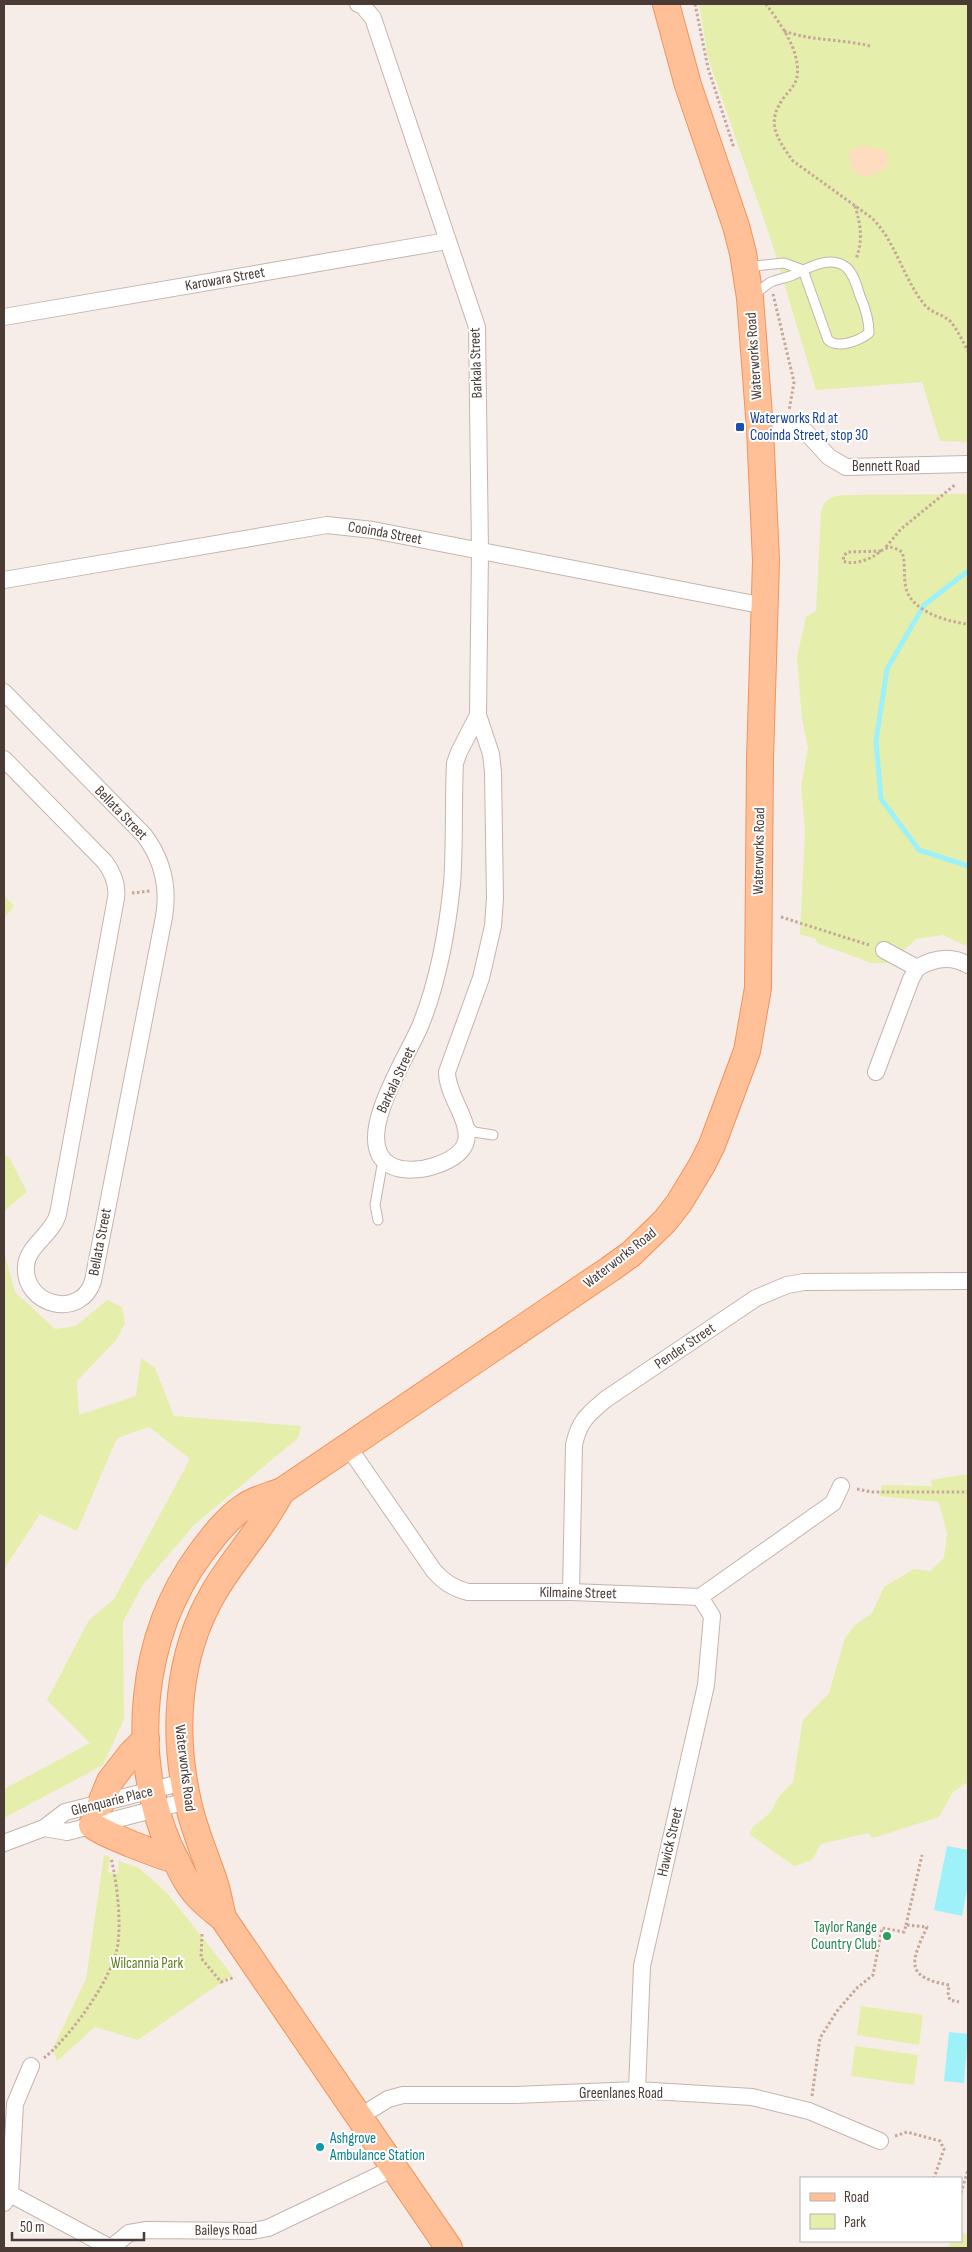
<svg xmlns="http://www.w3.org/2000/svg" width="972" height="2252" viewBox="0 0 972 2252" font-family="'Sofia Sans Condensed',sans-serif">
<rect width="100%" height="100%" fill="#f6ede8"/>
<g fill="#e6eeac">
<path d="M699,4H968V442L940,441L922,382L816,390L772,243L708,58Z"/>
<path d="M968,494V947L943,935L916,939L890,963H871L817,943L816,939L800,934L805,831L801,787L808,748L802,719L797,657L806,617L816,611L821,511C825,499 830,497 842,495Z"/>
<path d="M4,895L14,906L4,918Z"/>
<path d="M4,1155L9,1157L27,1192L4,1211Z"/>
<path d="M4,1252L15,1292L55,1329L76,1326L107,1300L122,1307L125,1323L117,1339L77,1381L79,1415L136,1396L141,1358L155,1368L174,1416L301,1426L298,1438L194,1525L142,1586L123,1622L124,1719L103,1765L4,1818V1789L90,1743L47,1700L89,1620L114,1599L190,1459L149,1427L117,1438L77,1531L40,1514L4,1569Z"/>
<path d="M968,1474V1782L953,1792L939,1817L873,1838L868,1833L821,1844L812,1860L794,1866L749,1834L754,1826L770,1813L780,1795L793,1782L803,1720L829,1693L845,1638L855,1625L872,1613L884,1587L914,1569L930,1571L944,1558L947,1533L939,1502L879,1496L882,1485L932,1486L931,1480Z"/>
<path d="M104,1855L110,1857L108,1872L117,1874L119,1861L139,1868L167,1893L232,1975L138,2040L95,2027L57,2061L53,2048L86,1979Z"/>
<path d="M861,2006L923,2015L919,2045L857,2035Z"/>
<path d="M855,2046L918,2055L914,2085L851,2076Z"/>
<path d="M963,2233L968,2235V2248H947L952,2241H961V2234Z"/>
</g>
<path fill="#fddcc0" d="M860,145L883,150L888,156V165C871,181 850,182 849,153Z"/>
<g fill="#9ef1f8">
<path d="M947,1846L968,1850V1884L962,1916L934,1910Z"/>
<path d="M949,2032L968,2034L964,2083L944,2081Z"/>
</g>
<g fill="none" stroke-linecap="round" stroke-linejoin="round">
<path stroke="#9ef1f8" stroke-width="5" d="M968,571L924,605L887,669L876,741L881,799L919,850L968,866"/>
<defs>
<g id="service">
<path d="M746,267L784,263L803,270L828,340C838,349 859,341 869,333C869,320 865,307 860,296C857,286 854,275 847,268C831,254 808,268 793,275C786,278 778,279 771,282C764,286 758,292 752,296"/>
<path d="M466,1124L474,1132L493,1135"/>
<path d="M378,1220L375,1205L383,1160"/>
</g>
<g id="minor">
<path d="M358,4L362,5L373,18L477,327L480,551L478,715L491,754L493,772L495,898L493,926L481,978L447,1072C447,1107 499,1145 434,1166C422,1170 402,1172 390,1165C349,1142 410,1053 421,1024C439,979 447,933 452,884C455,844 453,804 455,763L459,752L478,715"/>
<path d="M4,317L447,241"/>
<path d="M760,429L790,427L804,430L829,457L846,467L968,464"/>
<path d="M4,580L327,525L373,530L765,606"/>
<path d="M4,692L144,835C163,860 169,887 164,917L93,1281C81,1320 23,1306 26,1266C27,1246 53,1234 58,1214L116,898C118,884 113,873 105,862L4,759"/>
<path d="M884,950L917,968C934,958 951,955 968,965"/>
<path d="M876,1072L911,979L917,968"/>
<path d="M347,1445L434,1571C444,1582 453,1588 468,1592H571L700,1597L833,1503L841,1486"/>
<path d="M571,1592L574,1445C579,1421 588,1414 606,1399L756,1298L787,1285L804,1282L968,1281"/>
<path d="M44,1828L67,1832L187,1801"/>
<path d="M4,1843L44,1828L65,1812L184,1782"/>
<path d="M637,2090L642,1966L706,1685L712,1616L700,1597"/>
<path d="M359,2117L388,2099L403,2095H515L637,2090L752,2097L809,2111L880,2141"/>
<path d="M10,2194L111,2248"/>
<path d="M4,2203L10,2194L15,2104L31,2066"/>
<path d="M111,2248L129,2233L147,2230L252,2231L268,2228L394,2168"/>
</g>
<g id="primary">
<path d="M101,1803L110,1781L131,1754L146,1739"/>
<path d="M92,1825C106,1835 116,1837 131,1844C147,1850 160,1856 176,1860"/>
<path d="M223,1918C220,1906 218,1893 214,1881C205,1854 194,1830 188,1802C172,1731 177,1655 214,1592C228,1568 245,1548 260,1526C268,1515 275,1502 282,1491"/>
<path d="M449,2248L223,1918C214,1911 205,1904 197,1895C185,1882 177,1862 169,1846C129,1754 140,1636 200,1554C212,1538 227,1518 244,1507C254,1499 270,1496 282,1491L610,1269L631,1254L665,1221L679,1203L702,1165L712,1145L747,1051L758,988L760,759L766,561L760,429L750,298L743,253L736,226L688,85L666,4"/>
</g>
</defs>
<use href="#service" stroke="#c5b4ac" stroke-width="11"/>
<use href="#minor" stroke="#c5b4ac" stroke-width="18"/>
<use href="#primary" stroke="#f1935b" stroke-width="28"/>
<g stroke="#c6a799" stroke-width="3" stroke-dasharray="2.5 2.5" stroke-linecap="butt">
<path d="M695,4L708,68L734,148"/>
<path d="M766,4C780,24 801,50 797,77C796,84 790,90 785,96C765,122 776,137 793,161L872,218C896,242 903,278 924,304C931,313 942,314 950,321C957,329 963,342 968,351"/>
<path d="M784,31C811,41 842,39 870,46"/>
<path d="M855,206C861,225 863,240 856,259"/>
<path d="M773,294L794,382L789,411"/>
<path d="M886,547L901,529L956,484"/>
<path d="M881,551L848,552L844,555L843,561C852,565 865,561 874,556C878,554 882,549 887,548C892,546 897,549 902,552C906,564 903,576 906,588C911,611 947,622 968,624"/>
<path d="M132,893L150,891"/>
<path d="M781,917L869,945"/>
<path d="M857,1489L872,1492H968"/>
<path d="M906,1925L922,1855"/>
<path d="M202,1934L201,1958L221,1982L235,1977"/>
<path d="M44,2058C71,2036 114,1977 118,1943C121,1918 117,1882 111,1858"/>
<path d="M812,2096L820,2038L837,2011L857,1988L873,1975L882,1928L904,1932L906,1925L927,1927C911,1962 904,1977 949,1985L948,1995L950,2000L959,2002"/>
<path d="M895,2136L907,2132L940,2141L944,2149L934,2178"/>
<path d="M961,2193L968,2170"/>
</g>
<use href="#service" stroke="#fff" stroke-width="9"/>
<use href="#minor" stroke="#fff" stroke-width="16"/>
<use href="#primary" stroke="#ffc097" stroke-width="26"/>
</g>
<rect fill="#1a4fb4" stroke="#fff" stroke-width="2" x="735" y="422" width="10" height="10" rx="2.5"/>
<circle fill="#2e9e5b" stroke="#fff" stroke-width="2" cx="887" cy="1936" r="5"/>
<circle fill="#0f9aa8" stroke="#fff" stroke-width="2" cx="320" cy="2147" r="5"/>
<g text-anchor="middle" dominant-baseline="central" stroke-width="4" stroke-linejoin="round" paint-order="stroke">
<g font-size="15" fill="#4a3b35" stroke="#fff">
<text transform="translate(225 279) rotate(-10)">Karowara Street</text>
<text transform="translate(754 356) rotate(-94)">Waterworks Road</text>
<text transform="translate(476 363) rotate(-92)">Barkala Street</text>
<text x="886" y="466">Bennett Road</text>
<text transform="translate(385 533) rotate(10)">Cooinda Street</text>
<text transform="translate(121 813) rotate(46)">Bellata Street</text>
<text transform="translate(759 851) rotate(-89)">Waterworks Road</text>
<text transform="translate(396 1080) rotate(-65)">Barkala Street</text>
<text transform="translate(100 1242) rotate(-79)">Bellata Street</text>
<text transform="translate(620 1258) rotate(-38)">Waterworks Road</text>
<text transform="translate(685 1346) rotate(-34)">Pender Street</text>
<text transform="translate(578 1593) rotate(1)">Kilmaine Street</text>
<text transform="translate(185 1768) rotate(83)">Waterworks Road</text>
<text transform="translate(112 1801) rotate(-14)">Glenquarie Place</text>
<text transform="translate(670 1842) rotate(-77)">Hawick Street</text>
<text x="621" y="2093">Greenlanes Road</text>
<text transform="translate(226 2230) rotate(-1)">Baileys Road</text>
</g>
<g font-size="15" fill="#164399" stroke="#fff" text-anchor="start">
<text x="750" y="418">Waterworks Rd at<tspan x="750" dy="17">Cooinda Street, stop 30</tspan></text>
</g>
<g font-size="15" fill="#27864d" stroke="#fff" text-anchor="end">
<text x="877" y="1927">Taylor Range<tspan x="877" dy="17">Country Club</tspan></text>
</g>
<g font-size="15" fill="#627d21" stroke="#fff">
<text x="147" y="1963">Wilcannia Park</text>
</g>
<g font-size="15" fill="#0d838f" stroke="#fff" text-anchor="start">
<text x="330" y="2138">Ashgrove<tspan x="330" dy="17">Ambulance Station</tspan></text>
</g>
</g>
<rect width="972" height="2252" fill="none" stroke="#4a3b35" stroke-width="10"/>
<rect x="800" y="2177" width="162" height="65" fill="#ffffff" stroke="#b7b1ae"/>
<rect x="810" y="2193" width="25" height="8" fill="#ffc097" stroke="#b7b1ae"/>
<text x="844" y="2202" font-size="15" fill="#4a3b35">Road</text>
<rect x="810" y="2214" width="25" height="15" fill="#e6eeac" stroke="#b7b1ae"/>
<text x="844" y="2227" font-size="15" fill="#4a3b35">Park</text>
<path d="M12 2232v8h132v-8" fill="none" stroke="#4a3b35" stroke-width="2.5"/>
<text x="20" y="2232" font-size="15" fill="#4a3b35" stroke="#ffffff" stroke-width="4" paint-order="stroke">50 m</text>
</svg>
